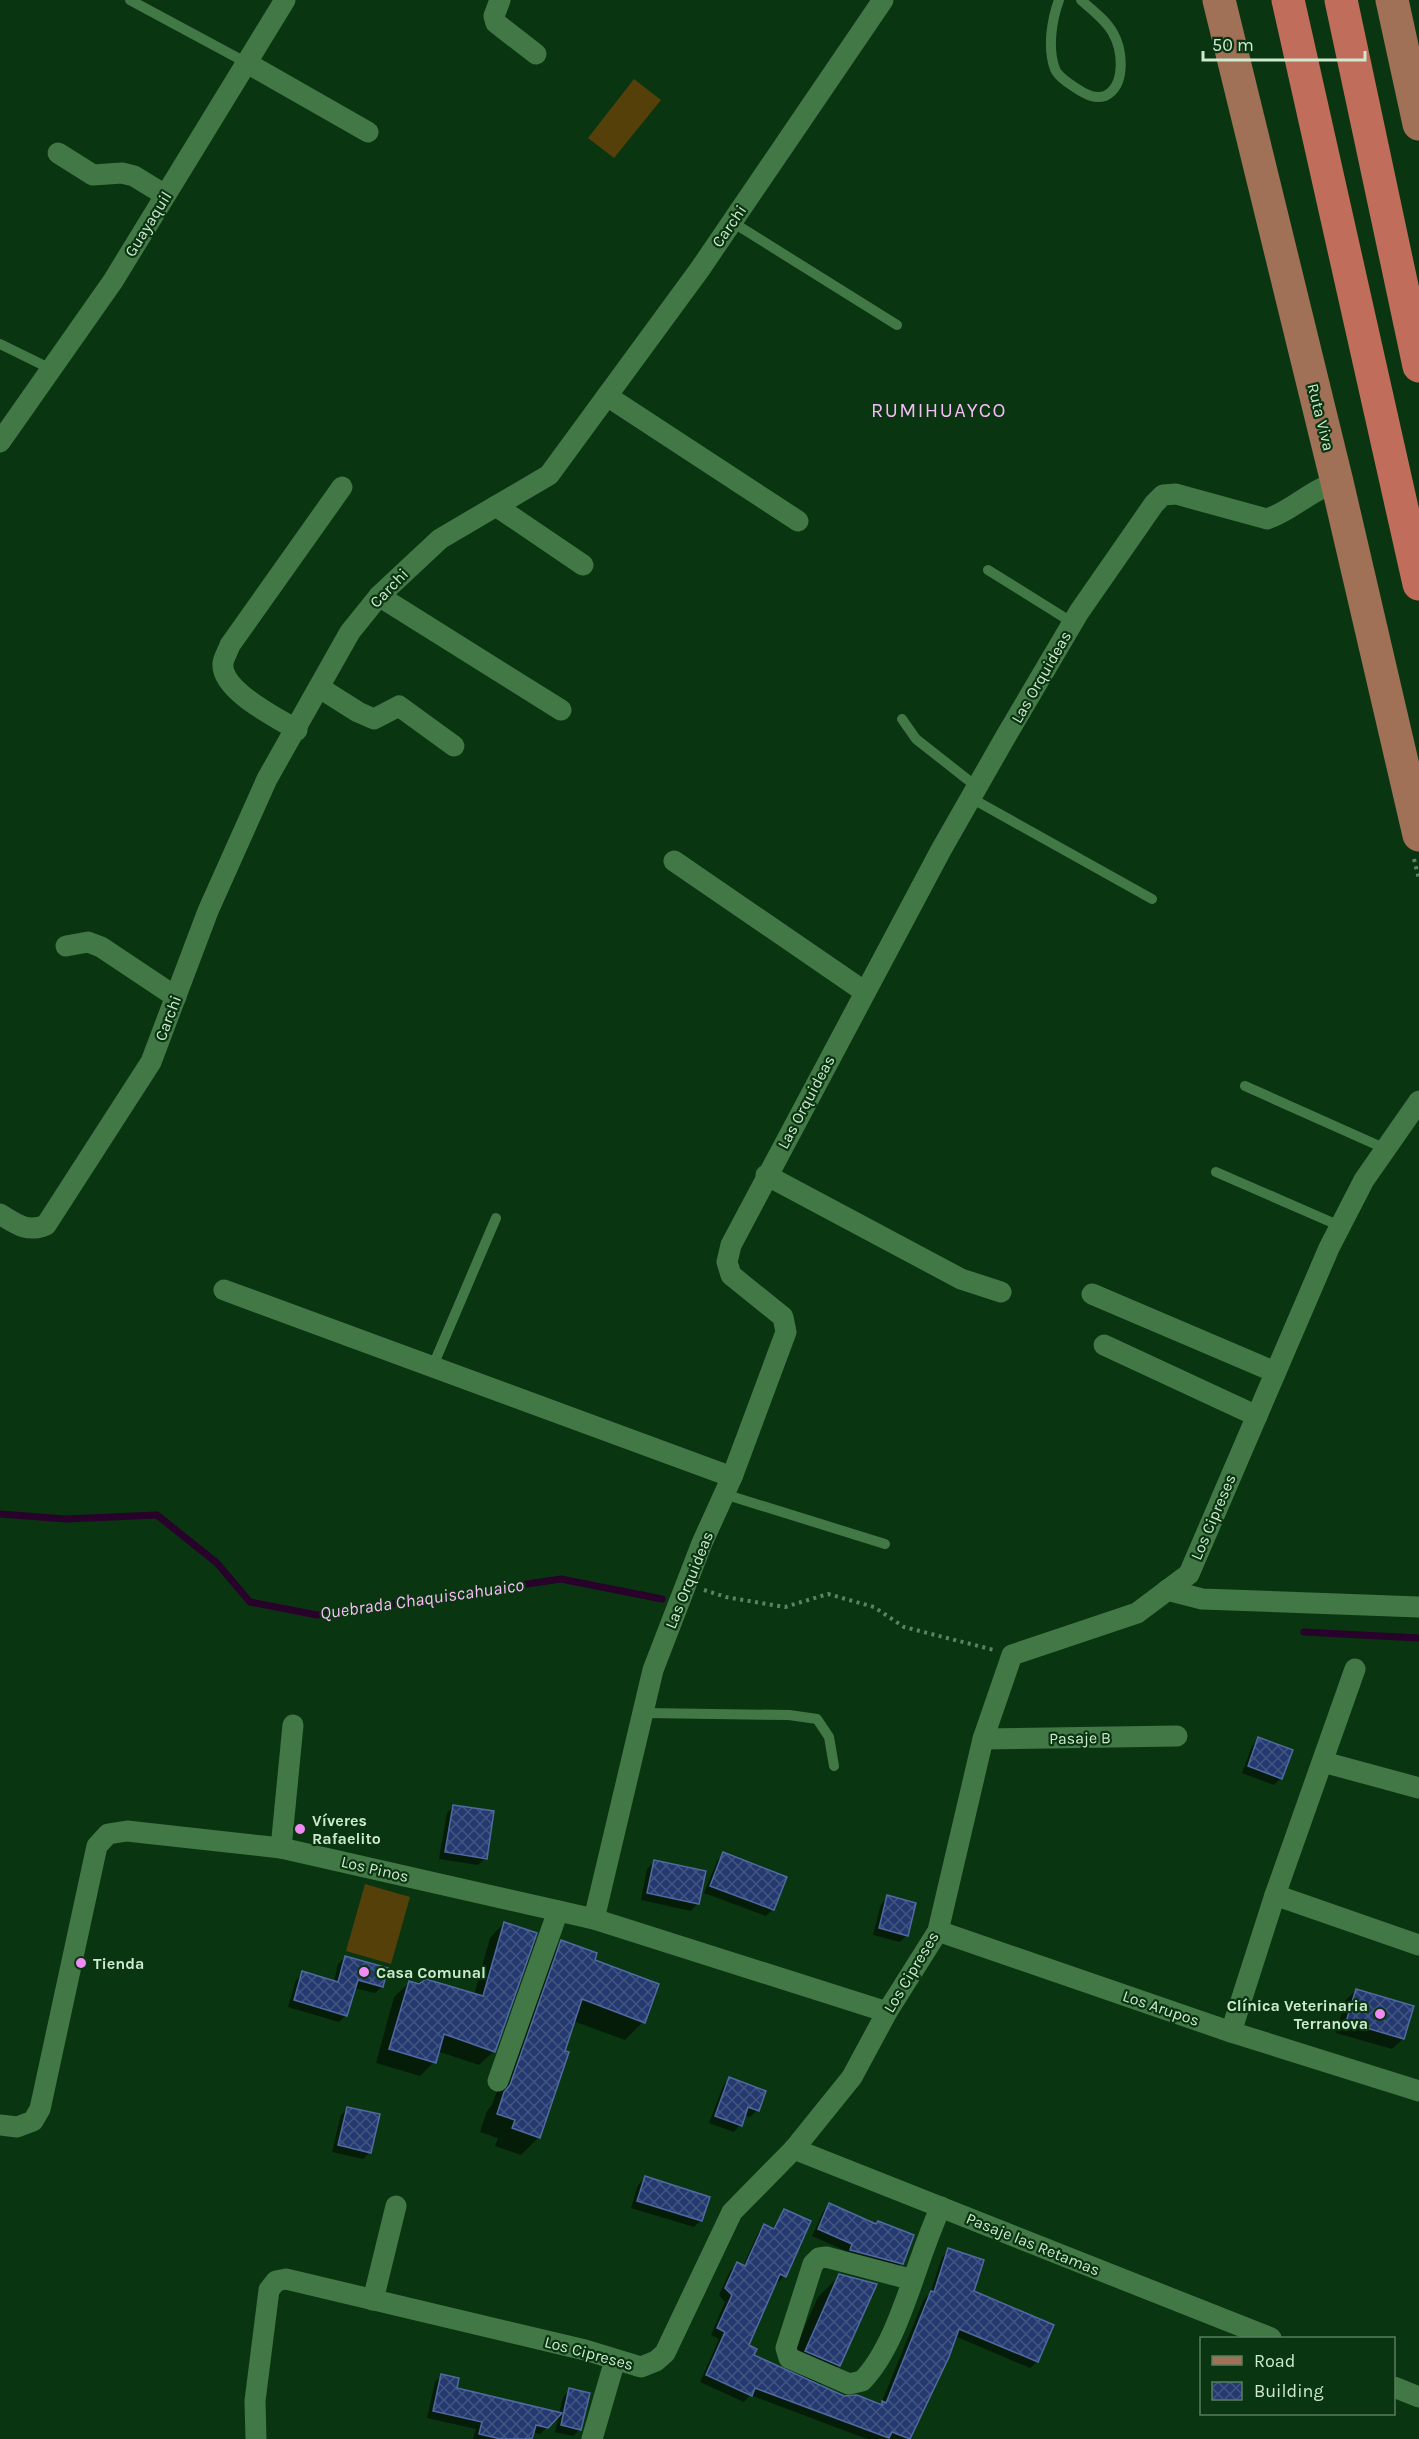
<svg xmlns="http://www.w3.org/2000/svg" width="1419" height="2439" viewBox="0 0 1419 2439" font-family="Karla,sans-serif">
<defs>
<pattern id="building-cross-hatch" width="8" height="8" patternUnits="userSpaceOnUse" patternTransform="scale(1.5)"><rect width="8" height="8" fill="#24396f"/><path d="M0 0l8 8M0 8l8-8" fill="none" stroke="#435682"/></pattern>
</defs>
<rect width="100%" height="100%" fill="#0a3511"/>
<g fill="#55400a">
<path d="M634,79L661,100L614,158L588,138Z"/>
<path d="M365,1884L410,1897L391,1964L346,1951Z"/>
</g>
<g fill="#0007">
<path d="M1259,1739L1281,1778L1274,1785L1242,1773L1252,1746Z"/>
<path d="M453,1806L485,1858L478,1865L439,1859L447,1813Z"/>
<path d="M723,1854L773,1909L766,1916L704,1893L717,1861Z"/>
<path d="M654,1862L704,1872L697,1904L691,1911L641,1900L647,1869Z"/>
<path d="M888,1897L907,1935L900,1942L873,1935L881,1904Z"/>
<path d="M504,1923L494,2051L479,2065L437,2051L434,2062L420,2076L376,2063L394,1997L409,1983L474,1995L490,1938Z"/>
<path d="M562,1942L593,1961L643,2022L625,2040L573,2021L539,2137L521,2155L495,2146L498,2138L480,2132L487,2111L492,2105L544,1960Z"/>
<path d="M345,1957L382,1987L375,1993L354,1988L346,2015L339,2022L288,2007L296,1980L303,1973L334,1982L338,1964Z"/>
<path d="M1356,1990L1403,2039L1392,2049L1336,2033L1345,2001Z"/>
<path d="M729,2079L764,2092L757,2110L750,2117L744,2115L740,2125L734,2132L709,2123L723,2086Z"/>
<path d="M348,2108L370,2152L363,2159L332,2152L341,2115Z"/>
<path d="M645,2178L701,2220L694,2227L631,2208L638,2185Z"/>
<path d="M829,2205L902,2263L895,2270L844,2257L846,2251L812,2236L823,2212Z"/>
<path d="M784,2210V2276L778,2283L775,2282L748,2346L752,2356L785,2371L818,2297L840,2275L839,2365L819,2386L844,2397L880,2406L924,2299L930,2294L942,2257L949,2250L972,2292L1052,2326L1037,2362L1030,2368L955,2336L908,2439H867L750,2395L744,2402L700,2382L719,2339L711,2335L725,2302L719,2295L730,2271L737,2264L743,2266L758,2233L765,2226L772,2229Z"/>
<path d="M442,2375L455,2389L559,2414L563,2397L570,2390L580,2429L573,2436L555,2432L559,2415L540,2434L532,2432L531,2439H473L476,2429L427,2418L435,2382Z"/>
</g>
<g fill="none" stroke-linecap="round" stroke-linejoin="round">
<g stroke="#28022a" stroke-width="7">
<path d="M0,1514L66,1519L157,1515L217,1563L250,1602L317,1615L561,1579L662,1599"/>
<path d="M1304,1632L1419,1638"/>
</g>
</g>
<g fill="url(#building-cross-hatch)" stroke="#516aa4" stroke-width="1.5">
<path d="M1258,1737L1293,1750L1282,1779L1248,1766Z"/>
<path d="M453,1805L494,1811L487,1859L445,1852Z"/>
<path d="M723,1852L787,1877L774,1910L710,1886Z"/>
<path d="M654,1860L706,1871L699,1904L647,1893Z"/>
<path d="M887,1895L916,1903L908,1936L879,1928Z"/>
<path d="M504,1922L537,1933L495,2052L444,2034L436,2063L389,2049L409,1981L419,1984L426,1979L483,1996Z"/>
<path d="M561,1940L597,1953L595,1960L659,1984L645,2023L582,1999L565,2051L569,2052L540,2138L512,2128L515,2120L497,2114L504,2092L510,2085Z"/>
<path d="M345,1956L388,1968L383,1987L358,1980L347,2016L294,2000L302,1971L338,1982Z"/>
<path d="M1356,1989L1414,2006L1404,2039L1346,2022Z"/>
<path d="M729,2077L766,2091L759,2111L748,2107L742,2126L715,2116Z"/>
<path d="M347,2107L380,2114L371,2153L338,2145Z"/>
<path d="M645,2176L710,2197L702,2221L637,2201Z"/>
<path d="M829,2203L876,2224L878,2221L914,2235L903,2264L850,2250L852,2244L818,2229Z"/>
<path d="M784,2209L811,2221L786,2277L780,2274L749,2345L757,2349L754,2355L844,2396L857,2395L882,2405V2401L886,2403L931,2291L934,2292L948,2248L984,2260L974,2291L1054,2325L1038,2362L959,2329L949,2357L910,2439L892,2432L889,2438L755,2388L752,2396L706,2375L725,2332L717,2328L732,2295L725,2288L737,2262L745,2266L764,2224L774,2229Z"/>
<path d="M839,2274L877,2284L840,2366L805,2351Z"/>
<path d="M441,2374L459,2378L457,2388L562,2413L548,2428L536,2425L532,2439H501L479,2434L482,2422L433,2411Z"/>
<path d="M569,2388L590,2393L581,2430L561,2425Z"/>
</g>
<g fill="none" stroke-linecap="round" stroke-linejoin="round">
<g stroke="#5e8362" stroke-width="4" stroke-dasharray="3 4.5" stroke-linecap="butt">
<path d="M1414,859L1419,879"/>
<path d="M704,1590L726,1597L785,1607L828,1594L874,1607L904,1627L994,1650"/>
</g>
<g stroke="#427846" stroke-width="10">
<path d="M130,0L247,63"/>
<path d="M1059,0C1052,19 1047,48 1055,69C1058,77 1071,85 1079,90C1087,95 1095,99 1105,96C1126,86 1123,51 1113,33C1106,20 1092,10 1081,0"/>
<path d="M732,222L897,325"/>
<path d="M0,344L51,369"/>
<path d="M988,570L1073,623"/>
<path d="M902,719L916,739L977,787"/>
<path d="M971,798L1152,899"/>
<path d="M1245,1086L1386,1149"/>
<path d="M1216,1172L1340,1226"/>
<path d="M432,1368L496,1218"/>
<path d="M724,1494L885,1544"/>
<path d="M645,1713L789,1715L817,1719L829,1737L834,1766"/>
</g>
<g stroke="#427846" stroke-width="21">
<path d="M500,0L494,16L496,23L536,54"/>
<path d="M247,63L368,132"/>
<path d="M58,153L93,175L122,173L134,176L165,195"/>
<path d="M607,396L798,521"/>
<path d="M0,442L113,281L285,0"/>
<path d="M496,506L583,565"/>
<path d="M379,596L561,710"/>
<path d="M320,688L358,712L374,719L399,706L454,746"/>
<path d="M297,730C277,718 220,690 223,663C224,657 228,651 230,645L342,487"/>
<path d="M674,861L865,992"/>
<path d="M66,946L88,942L101,947L176,997"/>
<path d="M766,1175L961,1279L1001,1292"/>
<path d="M0,1214C16,1224 27,1233 46,1225L151,1062L208,911L267,779L350,632L379,596L440,539L549,475L700,269L883,0"/>
<path d="M224,1290L732,1477"/>
<path d="M1092,1294L1275,1372"/>
<path d="M1104,1345L1257,1416"/>
<path d="M1167,1590L1202,1599L1419,1607"/>
<path d="M983,1739L1177,1736"/>
<path d="M1323,1762L1419,1788"/>
<path d="M281,1848L293,1725"/>
<path d="M1275,1895L1419,1945"/>
<path d="M594,1919L653,1670L702,1543L732,1477L786,1332L783,1317L731,1275L727,1262L731,1245L941,850L1006,736L1079,612L1154,504L1163,495L1176,494L1267,519C1292,511 1310,490 1337,482"/>
<path d="M938,1931L1231,2032L1419,2091"/>
<path d="M1231,2032L1275,1895L1355,1669"/>
<path d="M498,2081L558,1911"/>
<path d="M0,2125L17,2127L33,2121L40,2109L97,1846L108,1834L127,1831L281,1848L594,1919L887,2012"/>
<path d="M794,2149L1271,2338"/>
<path d="M913,2280L826,2257L819,2258L813,2264L786,2348L789,2358L849,2384L862,2381C900,2343 916,2258 941,2207"/>
<path d="M373,2300L396,2206"/>
<path d="M1394,2387L1419,2397"/>
<path d="M256,2439L255,2401L269,2290L276,2281L286,2279L585,2350L641,2367L656,2361L665,2353L732,2212L794,2149L852,2077L887,2012L938,1931L983,1739L1012,1655L1137,1613L1189,1574L1329,1248L1364,1180L1419,1101"/>
<path d="M592,2439L615,2360"/>
</g>
<g stroke="#a07057" stroke-width="33">
<path d="M1219,0L1337,482L1419,835"/>
<path d="M1392,0L1419,124"/>
</g>
<g stroke="#c06d5c" stroke-width="33">
<path d="M1288,0L1419,584"/>
<path d="M1341,0L1419,366"/>
</g>
</g>
<g fill="#f18af4" stroke="#0a3511" stroke-width="2">
<circle cx="300" cy="1829" r="6"/>
<circle cx="81" cy="1963" r="6"/>
<circle cx="364" cy="1972" r="6"/>
<circle cx="1380" cy="2014" r="6"/>
</g>
<g text-anchor="middle" dominant-baseline="central" stroke-width="4.5" stroke-linejoin="round" paint-order="stroke">
<g font-size="16" fill="#cdeace" stroke="#0a3511">
<text transform="translate(148 224) rotate(-58)">Guayaquil</text>
<text transform="translate(729 226) rotate(-55)">Carchi</text>
<text transform="translate(1321 417) rotate(76)">Ruta Viva</text>
<text transform="translate(389 588) rotate(-46)">Carchi</text>
<text transform="translate(1041 677) rotate(-60)">Las Orquideas</text>
<text transform="translate(168 1018) rotate(-69)">Carchi</text>
<text transform="translate(806 1102) rotate(-62)">Las Orquideas</text>
<text transform="translate(1213 1517) rotate(-67)">Los Cipreses</text>
<text transform="translate(689 1580) rotate(-68)">Las Orquideas</text>
<text transform="translate(1080 1738) rotate(-1)">Pasaje B</text>
<text transform="translate(375 1869) rotate(13)">Los Pinos</text>
<text transform="translate(911 1972) rotate(-59)">Los Cipreses</text>
<text transform="translate(1161 2008) rotate(19)">Los Arupos</text>
<text transform="translate(1033 2244) rotate(22)">Pasaje las Retamas</text>
<text transform="translate(589 2353) rotate(15)">Los Cipreses</text>
</g>
<g font-size="16" font-weight="bold" fill="#cdeace" stroke="#0a3511" text-anchor="start">
<text x="312" y="1820">Víveres<tspan x="312" dy="18">Rafaelito</tspan></text>
<text x="93" y="1963">Tienda</text>
<text x="376" y="1972">Casa Comunal</text>
<text x="1368" y="2005" text-anchor="end">Clínica Veterinaria<tspan x="1368" dy="18">Terranova</tspan></text>
</g>
<g font-size="18" font-style="italic" fill="#f8bcf9" stroke="#0a3511">
<text transform="translate(422 1599) rotate(-8)">Quebrada Chaquiscahuaico</text>
</g>
<g font-size="20" letter-spacing="1.5" fill="#f5bcf6" stroke="#0a3511">
<text x="939" y="410">RUMIHUAYCO</text>
</g>
</g>
<rect x="1200" y="2337" width="195" height="78" fill="#0a3511" stroke="#587d5d" stroke-width="1.5"/>
<rect x="1212" y="2356" width="30" height="9" fill="#a07057" stroke="#587d5d" stroke-width="1.5"/>
<text x="1254" y="2367" font-size="18" fill="#cdeace">Road</text>
<rect x="1212" y="2382" width="30" height="18" fill="url(#building-cross-hatch)" stroke="#587d5d" stroke-width="1.5"/>
<text x="1254" y="2397" font-size="18" fill="#cdeace">Building</text>
<path d="M1203 51v9h162v-9" fill="none" stroke="#cdeace" stroke-width="3"/>
<text x="1212" y="51" font-size="18" fill="#cdeace" stroke="#0a3511" stroke-width="4.5" paint-order="stroke">50 m</text>
</svg>
